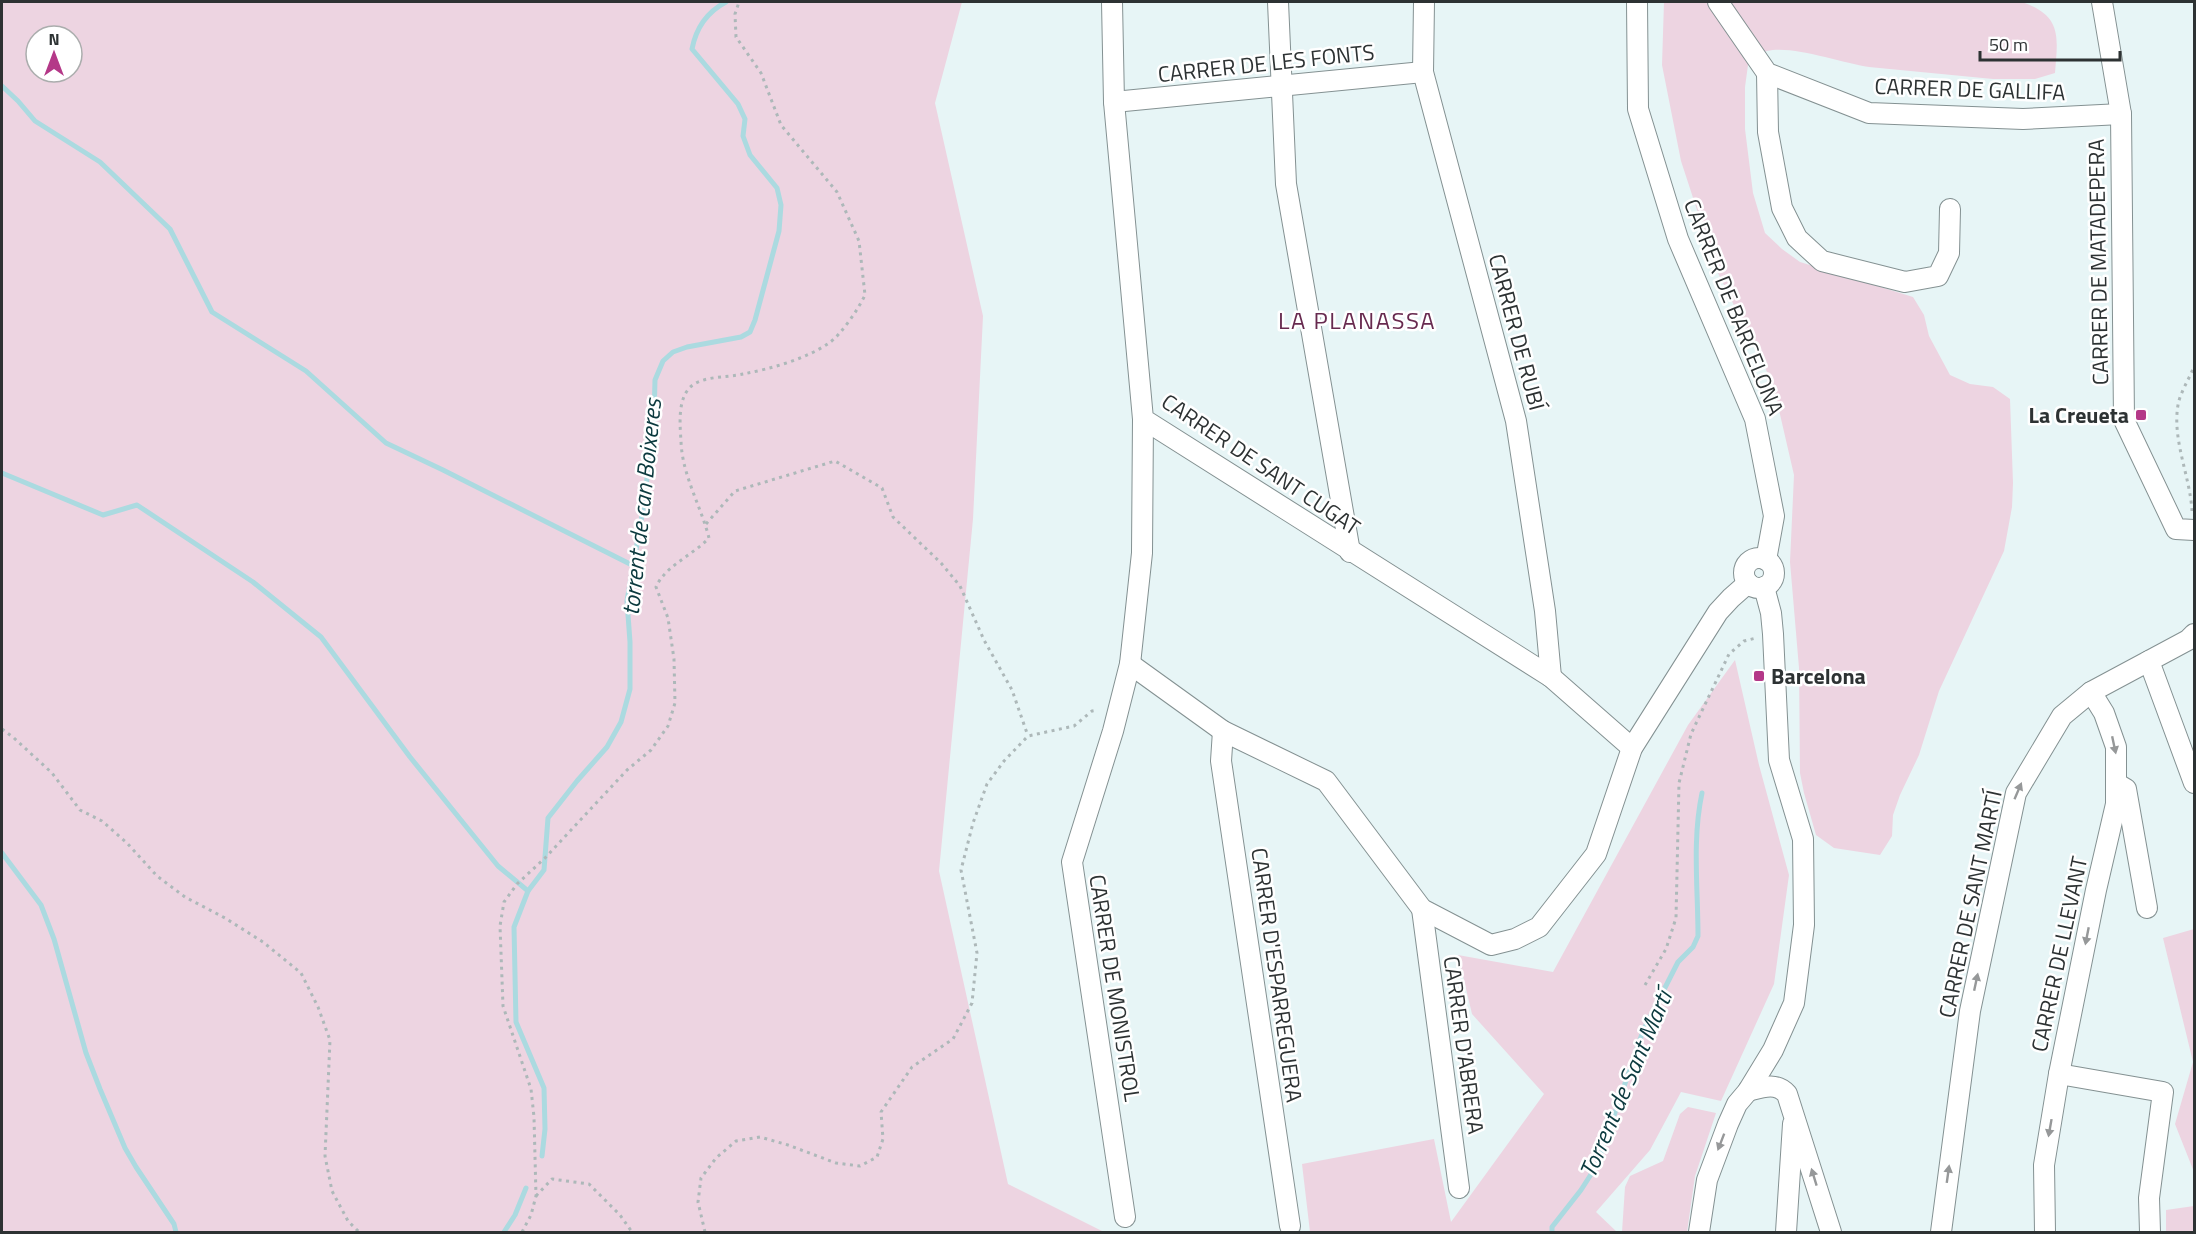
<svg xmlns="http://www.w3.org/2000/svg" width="2196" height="1234" viewBox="0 0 2196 1234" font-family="'Titillium Web',sans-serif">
<rect width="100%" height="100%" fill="#e7f5f6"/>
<g fill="#edd4e1" fill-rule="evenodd">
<path d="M2,2H962L935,103L983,316L973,519L939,871L1008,1184L1104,1232H2ZM36,36H72V72H36Z"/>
<path d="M1664,2H2022C2062,16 2058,36 2055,73L2035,79H1993L1869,67C1841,63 1793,45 1767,51C1761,52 1754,60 1748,65L1745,87V129L1753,193L1765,233L1782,249L1800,262L1913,297L1924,315L1929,336L1950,375L1970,384L1993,387L2010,399L2013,483L2012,507L2004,551L1939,691L1919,755L1900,795L1893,815L1892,836L1880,855L1834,848L1816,835L1804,793L1800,773L1799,668L1790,562L1794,475L1773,384L1717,271L1681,161L1662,65Z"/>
<path d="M1735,660L1759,765L1789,875L1774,984L1721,1101L1681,1092L1650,1150L1596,1212L1617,1232H1310L1302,1164L1434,1139L1451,1222L1544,1094L1472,1014L1458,955L1553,972L1688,725Z"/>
<path d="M2194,929V1172L2175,1124L2193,1062L2163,938Z"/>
<path d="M1688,1107L1716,1113L1695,1176L1687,1232H1622L1625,1187L1630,1176L1663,1161L1680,1114Z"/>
<path d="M2194,1206V1232H2166V1210Z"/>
</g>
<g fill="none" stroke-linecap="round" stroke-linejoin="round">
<g stroke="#abdae0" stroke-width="5">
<path d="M2,86L18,101L35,121L100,162L170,229L212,312L306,371L386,443L443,470L634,566"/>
<path d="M2,473L103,515L137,505L253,582L321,637L410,757L498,866L528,891"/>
<path d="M2,853L41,905L54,939L86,1053L100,1089L125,1148L136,1167L174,1224L176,1232"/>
<path d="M542,1156L545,1129L544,1088L516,1022L514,927L528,891L544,870L548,818L577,781L607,747L621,722L630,689V642L627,601L644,504L654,417L655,380L663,361L673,352L687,347L741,337L750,332L755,320L779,231L781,205L777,188L750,155L743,136L745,119L738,104L692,49C696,28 707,12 726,2"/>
<path d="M504,1232L515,1215L526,1188"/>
<path d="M1552,1232V1227L1581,1190L1597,1165L1643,1031L1678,962L1693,947L1698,936C1698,888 1692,840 1702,793"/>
</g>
<defs>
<g id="minor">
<path d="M1112,2L1114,102L1143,419L1551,677L1632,748"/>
<path d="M1278,2L1286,184L1350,552"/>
<path d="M1424,2L1423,72L1516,421L1545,611L1551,677"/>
<path d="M1637,2L1638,109L1678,239L1755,419L1774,516L1766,560"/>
<path d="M1718,2L1767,73L1869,113L2023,119L2121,114"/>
<path d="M2102,2L2121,114L2124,420L2176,529L2194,530"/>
<path d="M1767,73L1768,132L1782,208L1797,238L1822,261L1905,282L1938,276L1949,253L1950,209"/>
<path d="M1114,102L1423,72"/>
<circle cx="1759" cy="573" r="15"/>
<path d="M2149,661L2194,783"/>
<path d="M1130,664L1223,731L1326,781L1422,909L1491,945L1515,939L1539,927L1596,854L1632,748L1718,612L1731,598L1748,583"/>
<path d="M1223,731L1221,761L1290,1226"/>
<path d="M2121,786L2126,789L2147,908"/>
<path d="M1422,909L1459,1188"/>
<path d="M2059,1074L2163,1092L2149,1198L2150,1232"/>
<path d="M1748,1091C1763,1087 1776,1082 1787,1094L1831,1232"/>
<path d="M1125,1217L1072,862L1113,731L1130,664L1142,553L1143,419"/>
<path d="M1699,1232L1707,1180L1728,1124L1737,1104L1748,1091L1773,1050L1794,1003L1804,925L1803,839L1779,760L1773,634L1771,613L1764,587"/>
<path d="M1786,1232L1793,1124"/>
<path d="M1941,1232L1970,1011L2016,793L2062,716L2091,692L2188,640L2194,634"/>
<path d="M2045,1232L2044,1165L2059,1074L2096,890L2116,804V747L2104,713L2091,692"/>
</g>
</defs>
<use href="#minor" stroke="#849192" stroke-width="22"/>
<g stroke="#adb8b9" stroke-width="3" stroke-dasharray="3 4.5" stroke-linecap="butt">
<path d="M2192,511C2190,476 2172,440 2178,405C2180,393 2189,379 2194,367"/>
<path d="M706,524L735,491L835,461L882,488L893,517L941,563L960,586L984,640L1012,690L1028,736"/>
<path d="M2,729L14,738L52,773L80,810L102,821L127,843L157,876L185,897L225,918L263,942L301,973L318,1007L330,1040L325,1156L332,1191L348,1221L359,1232"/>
<path d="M1645,985L1666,949L1676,918L1679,783L1691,734L1729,654L1744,641L1756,638"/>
<path d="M536,1196L552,1179L589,1184L620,1215L632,1232"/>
<path d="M522,1232L531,1215L536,1196L534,1117L531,1089L503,1006L500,926L504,902L517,884L545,858L627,770L651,750L668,726L675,703L674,659L668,618L656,587C665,566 693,555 709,538C701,506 682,475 681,441C680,426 678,404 687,391C697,375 727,378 743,374C770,369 806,359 829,343C841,335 859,308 865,295L859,241L837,192L781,125L761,73L736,37L735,14L739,2"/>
<path d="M705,1232L698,1202L701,1178L716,1158L736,1141L760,1137L788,1145L836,1163L860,1166L877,1157L883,1139L881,1112L912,1067L953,1039L972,1003L977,953L961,870L973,823L987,784L1004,761L1028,736L1074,726L1092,711L1098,710"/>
</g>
<use href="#minor" stroke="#fff" stroke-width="20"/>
</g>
<defs><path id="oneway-solid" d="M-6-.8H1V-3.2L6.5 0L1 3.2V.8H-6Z" transform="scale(1.5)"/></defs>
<g fill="#969899">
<use href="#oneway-solid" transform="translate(2114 745) rotate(78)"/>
<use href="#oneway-solid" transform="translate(2018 791) rotate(-67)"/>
<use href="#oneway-solid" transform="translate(2087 936) rotate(101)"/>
<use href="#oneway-solid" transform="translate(1976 982) rotate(-78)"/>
<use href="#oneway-solid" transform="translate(2050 1128) rotate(100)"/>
<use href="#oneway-solid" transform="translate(1721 1142) rotate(111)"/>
<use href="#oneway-solid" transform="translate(1948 1174) rotate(-82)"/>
<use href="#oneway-solid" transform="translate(1814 1177) rotate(-107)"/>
</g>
<g fill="#b43888" stroke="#fff" stroke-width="2">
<rect x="2135" y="409" width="12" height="12" rx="3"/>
<rect x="1753" y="670" width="12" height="12" rx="3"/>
</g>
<g text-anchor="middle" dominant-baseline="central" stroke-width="5" stroke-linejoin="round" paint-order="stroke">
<g font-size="22" fill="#2d3233" stroke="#fff">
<text transform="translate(1266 63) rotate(-6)">CARRER DE LES FONTS</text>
<text transform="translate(1970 89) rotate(2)">CARRER DE GALLIFA</text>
<text transform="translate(2098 262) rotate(-91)">CARRER DE MATADEPERA</text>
<text transform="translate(1734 307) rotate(68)">CARRER DE BARCELONA</text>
<text transform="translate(1517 332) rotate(75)">CARRER DE RUBÍ</text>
<text transform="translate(1261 464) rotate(34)">CARRER DE SANT CUGAT</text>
<text transform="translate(1970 904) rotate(-78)">CARRER DE SANT MARTÍ</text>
<text transform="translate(2059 954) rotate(-78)">CARRER DE LLEVANT</text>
<text transform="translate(1277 975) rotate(82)">CARRER D'ESPARREGUERA</text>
<text transform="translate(1115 988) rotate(81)">CARRER DE MONISTROL</text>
<text transform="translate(1464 1045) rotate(82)">CARRER D'ABRERA</text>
</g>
<g font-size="22" font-weight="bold" fill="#2d3233" stroke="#fff" text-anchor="end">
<text x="2129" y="415">La Creueta</text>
<text x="1771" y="676" text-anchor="start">Barcelona</text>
</g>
<g font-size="24" letter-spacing="1.5" fill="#672a4f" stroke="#fff">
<text x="1357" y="320">LA PLANASSA</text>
</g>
<g font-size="24" font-style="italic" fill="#0b393e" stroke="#fff">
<text transform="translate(641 507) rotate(-84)">torrent de can Boixeres</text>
<text transform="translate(1625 1084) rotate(-67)">Torrent de Sant Martí</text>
</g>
</g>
<rect width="2196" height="1234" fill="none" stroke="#2d3233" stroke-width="6"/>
<g transform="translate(54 54)"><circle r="28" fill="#ffffff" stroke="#abadad" stroke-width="1.5"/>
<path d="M0-4.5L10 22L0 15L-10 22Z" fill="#b43888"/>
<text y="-9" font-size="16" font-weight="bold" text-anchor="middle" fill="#2d3233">N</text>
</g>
<path d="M1980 51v9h140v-9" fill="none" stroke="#2d3233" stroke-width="3"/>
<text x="1989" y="51" font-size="18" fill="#2d3233" stroke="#ffffff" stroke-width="4.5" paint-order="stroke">50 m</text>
</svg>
